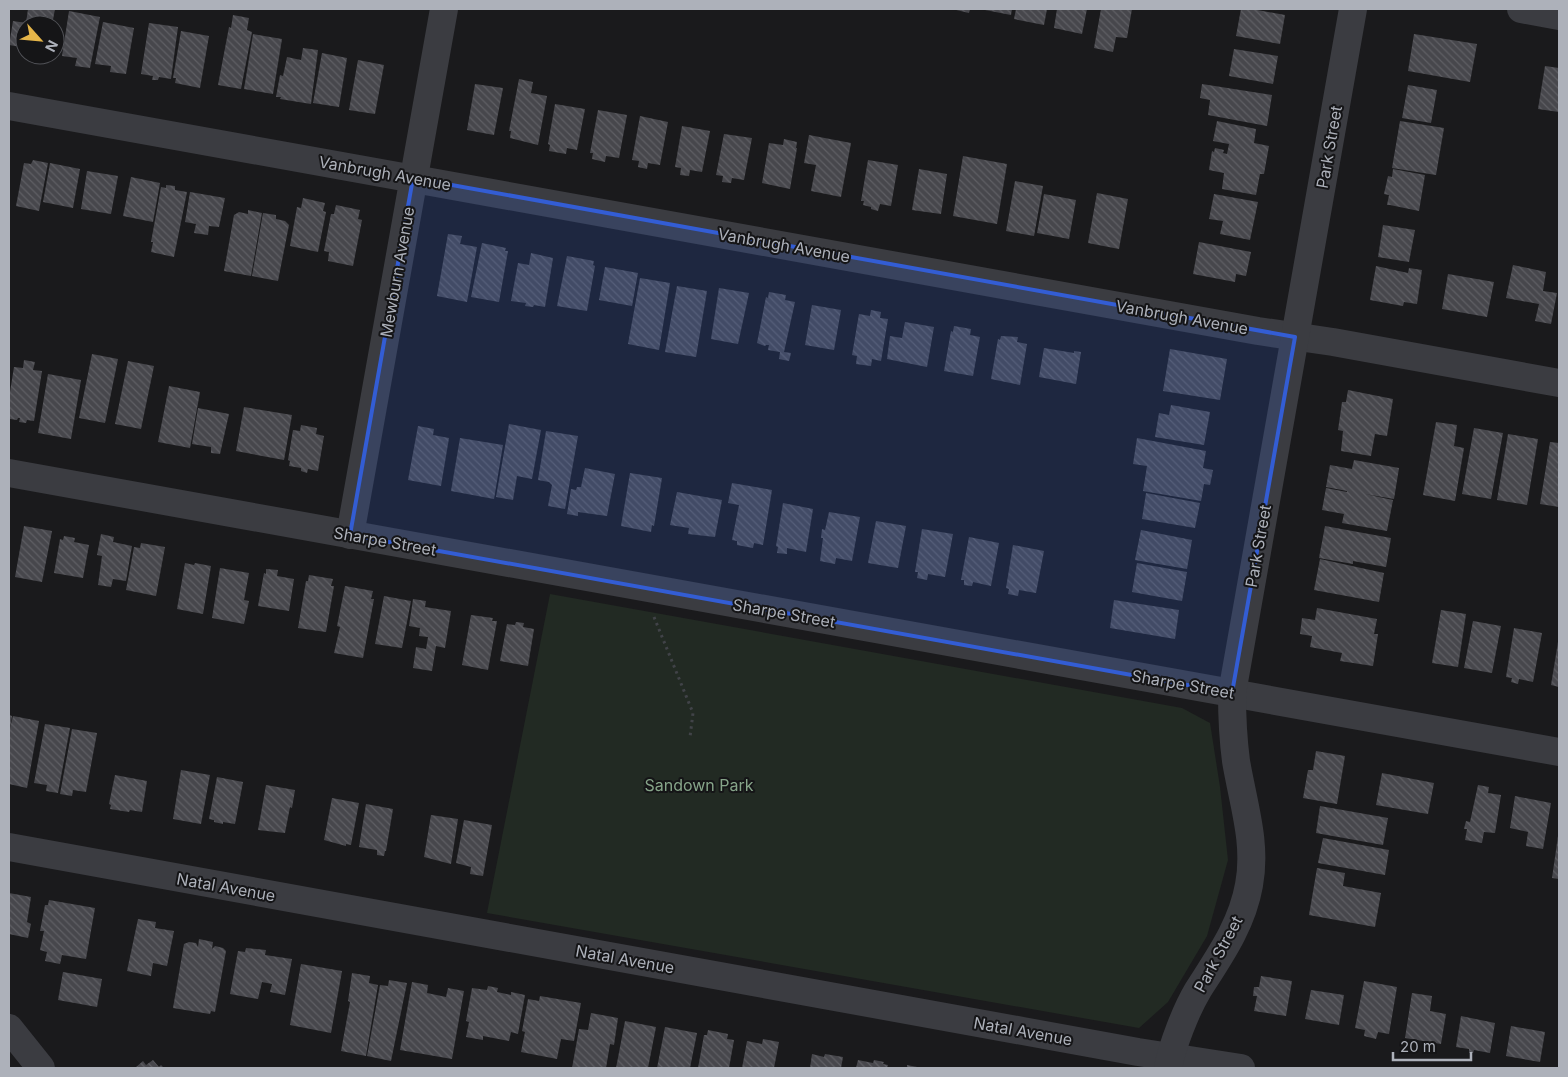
<svg xmlns="http://www.w3.org/2000/svg" width="1568" height="1077" viewBox="0 0 1568 1077" font-family="Inter,sans-serif">
<defs>
<pattern id="building-back-hatch" width="6" height="6" patternUnits="userSpaceOnUse" patternTransform="scale(1.25)"><rect width="6" height="6" fill="#47474c"/><path d="M-1 5l2 2M0 0l6 6M5-1l2 2" fill="none" stroke="#5f5f64"/></pattern>
</defs>
<rect width="100%" height="100%" fill="#1a1a1c"/>
<path fill="#222a23" d="M550,594L1182,708L1210,723L1220,787L1228,860L1207,936L1168,1002L1139,1028L487,913Z"/>
<g fill="url(#building-back-hatch)">
<path d="M28,9H55L52,25H25V50L21,49V47L9,45L13,21L26,23Z"/>
<path d="M952,9H970L969,13Z"/>
<path d="M980,9H1012L1011,15Z"/>
<path d="M1016,9H1047L1044,25L1014,19Z"/>
<path d="M1057,9H1087L1082,34L1054,28Z"/>
<path d="M1101,9H1132L1127,38L1116,37L1113,52L1094,48Z"/>
<path d="M1241,9H1252L1285,15L1280,44L1236,36Z"/>
<path d="M69,11L100,17L90,68L75,66L77,58L62,56Z"/>
<path d="M233,15L249,18L247,30L252,32L241,89L218,85L229,27L231,28Z"/>
<path d="M103,22L134,28L126,74L110,72L111,66L95,64Z"/>
<path d="M149,23L178,27L171,79L159,77L158,80H152L153,76L141,74Z"/>
<path d="M181,31L209,36L200,88L175,83L176,78H173Z"/>
<path d="M253,34L282,39L273,94L244,89Z"/>
<path d="M1414,34L1477,44L1470,82L1408,71Z"/>
<path d="M303,48L318,50L311,104L280,99L281,97H276L280,75L283,76L287,57L301,60Z"/>
<path d="M1234,49L1278,56L1273,84L1229,76Z"/>
<path d="M322,53L347,58L339,107L313,103Z"/>
<path d="M358,60L384,65L375,114L349,110Z"/>
<path d="M1545,66L1559,68V112L1538,109Z"/>
<path d="M519,79L533,82L531,93L547,96L538,145L510,138L511,131H509Z"/>
<path d="M475,84L503,88L494,135L467,130Z"/>
<path d="M1202,84L1272,95L1267,126L1208,115L1210,100L1200,98Z"/>
<path d="M1408,85L1437,90L1431,123L1402,118Z"/>
<path d="M555,104L585,109L577,150L567,148L566,154L549,151L550,145L548,144Z"/>
<path d="M598,110L627,115L619,158L606,156L605,162L592,159L593,153H590Z"/>
<path d="M640,116L668,122L660,165L648,163L647,169L638,167L639,161L632,160Z"/>
<path d="M1217,121L1256,129L1254,143L1269,146L1264,174H1260L1256,195L1222,189L1224,173L1209,170L1212,151L1214,152L1215,148L1224,150L1223,153L1227,154L1229,144L1213,141Z"/>
<path d="M1400,121L1444,128L1436,175L1392,168Z"/>
<path d="M682,126L710,131L702,172L690,170L689,176L680,175L681,168L675,167Z"/>
<path d="M724,134L752,138L744,180L732,178L731,183L722,182L723,176L716,175Z"/>
<path d="M809,135L851,143L841,197L811,191L816,165L804,163Z"/>
<path d="M784,139L797,142L796,148H797L790,189L762,183L769,143L783,145Z"/>
<path d="M963,156L1007,164L997,224L953,216Z"/>
<path d="M33,160L48,163L39,211L16,206L24,163L31,164Z"/>
<path d="M868,160L898,165L891,206L880,204L878,211L871,209V207L863,205L864,201H861Z"/>
<path d="M50,163L80,169L73,208L43,202Z"/>
<path d="M919,169L947,174L941,214L912,210Z"/>
<path d="M1393,169L1425,175L1419,211L1390,205H1387L1389,195L1384,194L1388,176L1392,177Z"/>
<path d="M87,171L118,176L111,214L81,209Z"/>
<path d="M131,177L160,183L153,222L123,216Z"/>
<path d="M1015,181L1043,186L1034,236L1006,231Z"/>
<path d="M166,185L175,186V190L187,192L174,257L151,252L153,242H151L161,187L166,188Z"/>
<path d="M190,192L225,198L219,227L209,226L208,235L194,233L196,224L185,222Z"/>
<path d="M1097,193L1128,199L1119,249L1088,243Z"/>
<path d="M1044,194L1076,200L1069,239L1037,233Z"/>
<path d="M1214,194L1258,202L1250,240L1220,234L1223,221L1209,219Z"/>
<path d="M303,198L325,203L323,211L326,212L318,252L290,246L297,207L301,208Z"/>
<path d="M336,205L360,210L358,219L362,220L353,266L328,261L329,252L324,251L331,214H334Z"/>
<path d="M248,210L262,213L251,276L224,271L234,215L239,212L248,214Z"/>
<path d="M263,213L276,215V219L285,221L289,225L278,281L252,276Z"/>
<path d="M1383,225L1415,230L1409,262L1378,257Z"/>
<path d="M448,234L462,236L460,244L477,247L467,302L437,296Z"/>
<path d="M1199,242L1251,252L1246,276L1236,274L1235,282L1193,274Z"/>
<path d="M482,243L506,248L505,251H508L499,302L471,297Z"/>
<path d="M531,253L553,258L545,307L534,305L533,307L525,306L526,303L511,301L518,263L529,265Z"/>
<path d="M567,256L594,261L593,265L595,266L587,311L557,306Z"/>
<path d="M1513,265L1546,272L1543,291L1557,293L1551,324L1535,321L1539,304L1506,298Z"/>
<path d="M1376,266L1408,273L1409,268L1422,270L1417,304L1404,302L1403,306L1370,300Z"/>
<path d="M605,267L638,273L632,306L599,300Z"/>
<path d="M1448,274L1494,282L1487,317L1442,309Z"/>
<path d="M640,278L670,283L659,350L628,344Z"/>
<path d="M677,286L707,291L696,357L665,352Z"/>
<path d="M719,288L749,293L738,344L711,339Z"/>
<path d="M769,292L786,295L785,300L795,302L784,352L791,353L789,361L779,359L780,352L768,350L769,345H766L765,346L757,343L766,297L768,298Z"/>
<path d="M812,305L841,310L834,350L805,345Z"/>
<path d="M871,310L881,312L880,318L888,319L881,361L872,359L871,366L856,364L857,356L852,355L859,314L870,316Z"/>
<path d="M905,322L934,327L927,367L887,359L890,336L902,338Z"/>
<path d="M954,326L971,329L970,335L980,337L973,376L944,371L951,331L953,332Z"/>
<path d="M1001,336L1018,337L1017,342L1027,344L1020,385L991,379L998,339L1000,340Z"/>
<path d="M1044,348L1074,353V351L1081,352L1076,384L1039,377Z"/>
<path d="M1170,349L1227,359L1220,400L1163,391Z"/>
<path d="M92,354L118,359L105,423L79,418Z"/>
<path d="M24,360L35,362L33,370L42,371L34,421L27,420L26,423L19,422L20,418H18L17,420L10,419L9,417V398L14,367L23,368Z"/>
<path d="M128,361L154,366L141,429L115,424Z"/>
<path d="M48,374L81,380L71,439L38,433Z"/>
<path d="M169,386L200,392L190,448L158,442Z"/>
<path d="M1348,390L1393,399L1387,436L1375,434L1371,456L1341,451L1343,431L1338,430L1342,402H1346Z"/>
<path d="M1171,405L1210,412L1204,445L1155,437L1159,413L1169,415Z"/>
<path d="M244,407L292,415L284,460L236,451Z"/>
<path d="M198,408L229,414L220,454L211,453V447L192,444Z"/>
<path d="M1436,422L1457,425L1454,446L1464,448L1455,501L1423,495Z"/>
<path d="M509,424L541,430L532,479L517,476L513,500L496,497Z"/>
<path d="M301,425L317,428L316,434L324,436L318,471L308,469L307,473L301,471V468L289,466L290,461L288,460L293,430L300,431Z"/>
<path d="M418,426L434,429L433,435L449,438L441,486L408,480Z"/>
<path d="M1474,428L1503,433L1491,499L1462,494Z"/>
<path d="M546,431L578,436L565,509L548,506L552,485L549,482L538,480Z"/>
<path d="M1508,434L1538,439L1527,505L1497,500Z"/>
<path d="M460,438L503,445L494,499L451,491Z"/>
<path d="M1137,438L1206,451L1203,468L1213,470L1210,485L1204,484L1201,501L1143,491L1147,466L1133,464Z"/>
<path d="M1550,442L1559,443V507L1540,504Z"/>
<path d="M1354,460L1399,468L1394,499L1365,494L1393,500L1387,531L1342,523L1344,514L1322,510L1326,488L1347,492V491L1326,487L1330,465L1352,469Z"/>
<path d="M585,468L615,474L607,516L578,512V516L567,514L571,489L576,490L577,487H581Z"/>
<path d="M630,473L662,478L654,526L652,525L651,532L621,526Z"/>
<path d="M732,483L772,490L763,545L754,543L753,548L737,545V541L732,540L739,505L728,503Z"/>
<path d="M677,492L722,500L715,537L688,534L689,528L670,525Z"/>
<path d="M1146,493L1200,503L1195,528L1142,519Z"/>
<path d="M783,503L813,509L806,552L787,548V554L777,553L778,547L776,546Z"/>
<path d="M829,512L860,517L852,561L836,558L835,564L820,561L823,538H821L822,529L825,530Z"/>
<path d="M876,521L906,526L898,568L868,563Z"/>
<path d="M24,526L52,531L42,582L15,577Z"/>
<path d="M1325,526L1391,538L1386,567L1353,561V564L1319,558Z"/>
<path d="M922,529L953,534L945,577L928,574L927,580L917,578L918,572H915Z"/>
<path d="M1141,530L1192,540L1187,569L1135,560Z"/>
<path d="M101,534L114,537L113,542L132,546L126,581L113,579L111,587L98,585L102,556L97,555Z"/>
<path d="M64,536L75,538L74,542L89,545L83,578L54,573L60,539L63,540Z"/>
<path d="M969,537L999,543L991,586L973,582L972,586L964,585V580H961Z"/>
<path d="M141,543L165,547L156,596L126,590L134,547L140,548Z"/>
<path d="M1013,545L1044,551L1036,593L1019,590L1018,596L1008,594L1009,589L1006,588Z"/>
<path d="M1320,559L1384,573L1379,602L1314,590Z"/>
<path d="M185,563L194,565L195,563L211,566L203,614L177,609Z"/>
<path d="M1137,563L1187,572L1182,601L1132,592Z"/>
<path d="M220,568L249,573L244,600L249,601L244,624L212,618Z"/>
<path d="M266,569L278,570L277,576L294,579L289,611L258,606L264,573L266,574Z"/>
<path d="M309,575L333,579L331,586H334L326,632L298,628L306,581H308Z"/>
<path d="M345,586L373,591L371,599H374L363,658L334,653L340,627L337,626Z"/>
<path d="M384,596L411,601L402,648L375,644Z"/>
<path d="M413,599L426,601L425,607L451,611L445,648L436,646L432,671L413,668L416,647L426,649L428,637L419,636L420,628L409,626Z"/>
<path d="M1114,600L1179,610L1175,639L1110,628Z"/>
<path d="M1317,608L1377,619L1374,634H1378L1373,666L1340,661L1342,653L1310,647L1312,636L1300,634L1302,618L1315,620Z"/>
<path d="M1441,610L1466,614L1458,667L1432,663Z"/>
<path d="M471,615L493,618L492,621H497L488,670L462,665Z"/>
<path d="M1473,621L1501,626L1492,673L1464,668Z"/>
<path d="M516,622L524,623L523,627L534,629L528,666L500,661L507,624L515,625Z"/>
<path d="M1514,628L1542,633L1533,682L1519,679L1518,684L1511,682L1512,678L1506,677Z"/>
<path d="M1558,642H1559V687L1551,685Z"/>
<path d="M9,715L12,716L10,729H9Z"/>
<path d="M13,716L39,721L27,788L9,784V732Z"/>
<path d="M45,724L70,728L58,793L46,791L47,785L34,783Z"/>
<path d="M72,729L97,733L86,792L73,790L72,796L60,794Z"/>
<path d="M1316,751L1345,756L1337,804L1303,798L1308,770H1313Z"/>
<path d="M181,770L210,775L201,824L173,819Z"/>
<path d="M1382,773L1434,783L1428,814L1376,805Z"/>
<path d="M115,775L147,781L142,812L130,810L129,812L110,809L111,805L109,804Z"/>
<path d="M217,777L243,782L235,824L223,822V824L214,822V820L209,819Z"/>
<path d="M266,785L295,790L292,808L290,807L285,833L258,830Z"/>
<path d="M1478,785L1489,787L1488,793L1501,795L1495,833L1484,832L1482,843L1465,840L1467,829H1464L1466,821L1470,822Z"/>
<path d="M1515,796L1551,803L1543,849L1526,846L1528,832L1510,828Z"/>
<path d="M332,798L359,803L351,845L346,844V846L324,840Z"/>
<path d="M366,804L393,809L386,851H385L384,856L377,855V850L359,847Z"/>
<path d="M1320,806L1388,818L1383,845L1316,833Z"/>
<path d="M431,815L458,819L451,864L424,857Z"/>
<path d="M464,820L492,825L483,876L470,874L471,867L456,863Z"/>
<path d="M1558,836L1559,837V879L1552,878Z"/>
<path d="M1323,838L1389,850L1385,875L1318,863Z"/>
<path d="M1317,868L1345,873L1343,886L1381,893L1375,927L1309,915Z"/>
<path d="M9,893L31,897L27,922L31,924L28,938L9,934Z"/>
<path d="M49,900L95,908L86,959L62,955L60,964L45,961L47,952L40,950L44,931H40L45,905H48Z"/>
<path d="M138,919L156,922L155,928L174,931L167,966L153,963L151,976L127,971Z"/>
<path d="M199,939L213,942L212,949L215,946L223,948L226,951L215,1012L211,1011L210,1014L173,1008L184,944L189,942L196,943L198,947Z"/>
<path d="M246,948L266,950L265,955L292,959L285,995L270,992L272,984L262,982L258,999L230,994L238,951L245,952Z"/>
<path d="M301,964L342,971L331,1033L290,1025Z"/>
<path d="M63,972L102,979L97,1007L58,1000Z"/>
<path d="M352,973L370,976L369,983L378,985L366,1056L341,1051L350,1002L348,1001Z"/>
<path d="M1261,976L1292,981L1286,1016L1254,1011L1257,996H1253L1254,987H1259Z"/>
<path d="M389,980L407,983L391,1061L367,1056L380,985L388,986Z"/>
<path d="M1364,981L1397,987L1389,1034L1378,1032L1376,1039L1364,1036L1365,1030L1355,1028Z"/>
<path d="M412,982L428,985L427,993L446,997L448,988L464,991L452,1059L400,1050Z"/>
<path d="M488,986L498,988L497,992L511,995V992L525,995L518,1034L511,1032L509,1041L483,1036V1040L466,1037L469,1022L466,1021L472,988L487,990Z"/>
<path d="M1311,990L1344,995L1339,1025L1305,1019Z"/>
<path d="M1412,993L1432,996L1430,1011L1446,1014L1441,1044L1405,1038Z"/>
<path d="M540,996L581,1003L574,1041L561,1039L557,1059L521,1052L525,1032L522,1031L528,999L539,1001Z"/>
<path d="M591,1013L618,1018L614,1045L610,1044L606,1068H572L579,1029L588,1030Z"/>
<path d="M1461,1016L1495,1023L1490,1053L1474,1050L1473,1053H1469V1049L1456,1047Z"/>
<path d="M625,1021L656,1027L648,1068H616Z"/>
<path d="M1511,1026L1545,1032L1540,1062L1506,1056Z"/>
<path d="M665,1027L697,1033L690,1068H657Z"/>
<path d="M708,1030L728,1034L727,1039L734,1040L729,1068H698L704,1035H707Z"/>
<path d="M763,1039L779,1042L774,1068H742L747,1041L762,1044Z"/>
<path d="M812,1054L824,1057L825,1054L843,1057L841,1068H810Z"/>
<path d="M153,1060L159,1067L161,1065L164,1068H135L143,1061L146,1065Z"/>
<path d="M858,1060L873,1063L874,1060L884,1062L883,1064L888,1065L887,1068H856Z"/>
<path d="M907,1065L917,1067V1068H907Z"/>
</g>
<g fill="none" stroke-linecap="round" stroke-linejoin="round">
<path stroke="#414348" stroke-width="3" stroke-dasharray="2.5 4" stroke-linecap="butt" d="M654,617L693,713L690,737"/>
<g stroke="#3b3c41" stroke-width="28">
<path d="M1521,9L1559,16"/>
<path d="M9,106L1258,331L1333,342L1559,383"/>
<path d="M9,473L1559,752"/>
<path d="M350,535L444,9"/>
<path d="M9,847L1138,1052L1241,1068"/>
<path d="M9,1028L41,1068"/>
<path d="M1168,1068C1172,1046 1186,1010 1198,990C1219,957 1242,925 1249,885C1257,843 1243,803 1236,761C1233,738 1232,716 1232,693L1353,9"/>
</g>
</g>
<path fill="#335dd4" fill-opacity="0.2" stroke="#335dd4" stroke-width="4" stroke-linejoin="round" d="M413,178L1295,337L1232,693L350,535Z"/>
<g text-anchor="middle" dominant-baseline="central" stroke-width="4" stroke-linejoin="round" paint-order="stroke">
<g font-size="16" fill="#adb1ba" stroke="#151517">
<text transform="translate(1329 147) rotate(-80)">Park Street</text>
<text transform="translate(385 173) rotate(10)">Vanbrugh Avenue</text>
<text transform="translate(784 245) rotate(10)">Vanbrugh Avenue</text>
<text transform="translate(397 272) rotate(-80)">Mewburn Avenue</text>
<text transform="translate(1182 317) rotate(10)">Vanbrugh Avenue</text>
<text transform="translate(385 541) rotate(10)">Sharpe Street</text>
<text transform="translate(1258 546) rotate(-80)">Park Street</text>
<text transform="translate(784 613) rotate(10)">Sharpe Street</text>
<text transform="translate(1183 684) rotate(10)">Sharpe Street</text>
<text transform="translate(226 887) rotate(10)">Natal Avenue</text>
<text transform="translate(1218 954) rotate(-62)">Park Street</text>
<text transform="translate(625 959) rotate(10)">Natal Avenue</text>
<text transform="translate(1023 1031) rotate(10)">Natal Avenue</text>
</g>
<g font-size="16" fill="#86a489" stroke="#151517">
<text x="699" y="785">Sandown Park</text>
</g>
</g>
<rect width="1568" height="1077" fill="none" stroke="#adb1ba" stroke-width="20"/>
<g transform="translate(40 40) rotate(117)"><circle r="24" fill="#151517" stroke="#525358"/>
<path d="M0-4L9 19L0 12L-9 19Z" fill="#e5b549"/>
<text y="-8" font-size="14" font-weight="bold" text-anchor="middle" fill="#adb1ba">N</text>
</g>
<path d="M1393 1052v8h78v-8" fill="none" stroke="#adb1ba" stroke-width="2.5"/>
<text x="1400" y="1052" font-size="15" fill="#adb1ba" stroke="#151517" stroke-width="4" paint-order="stroke">20 m</text>
</svg>
